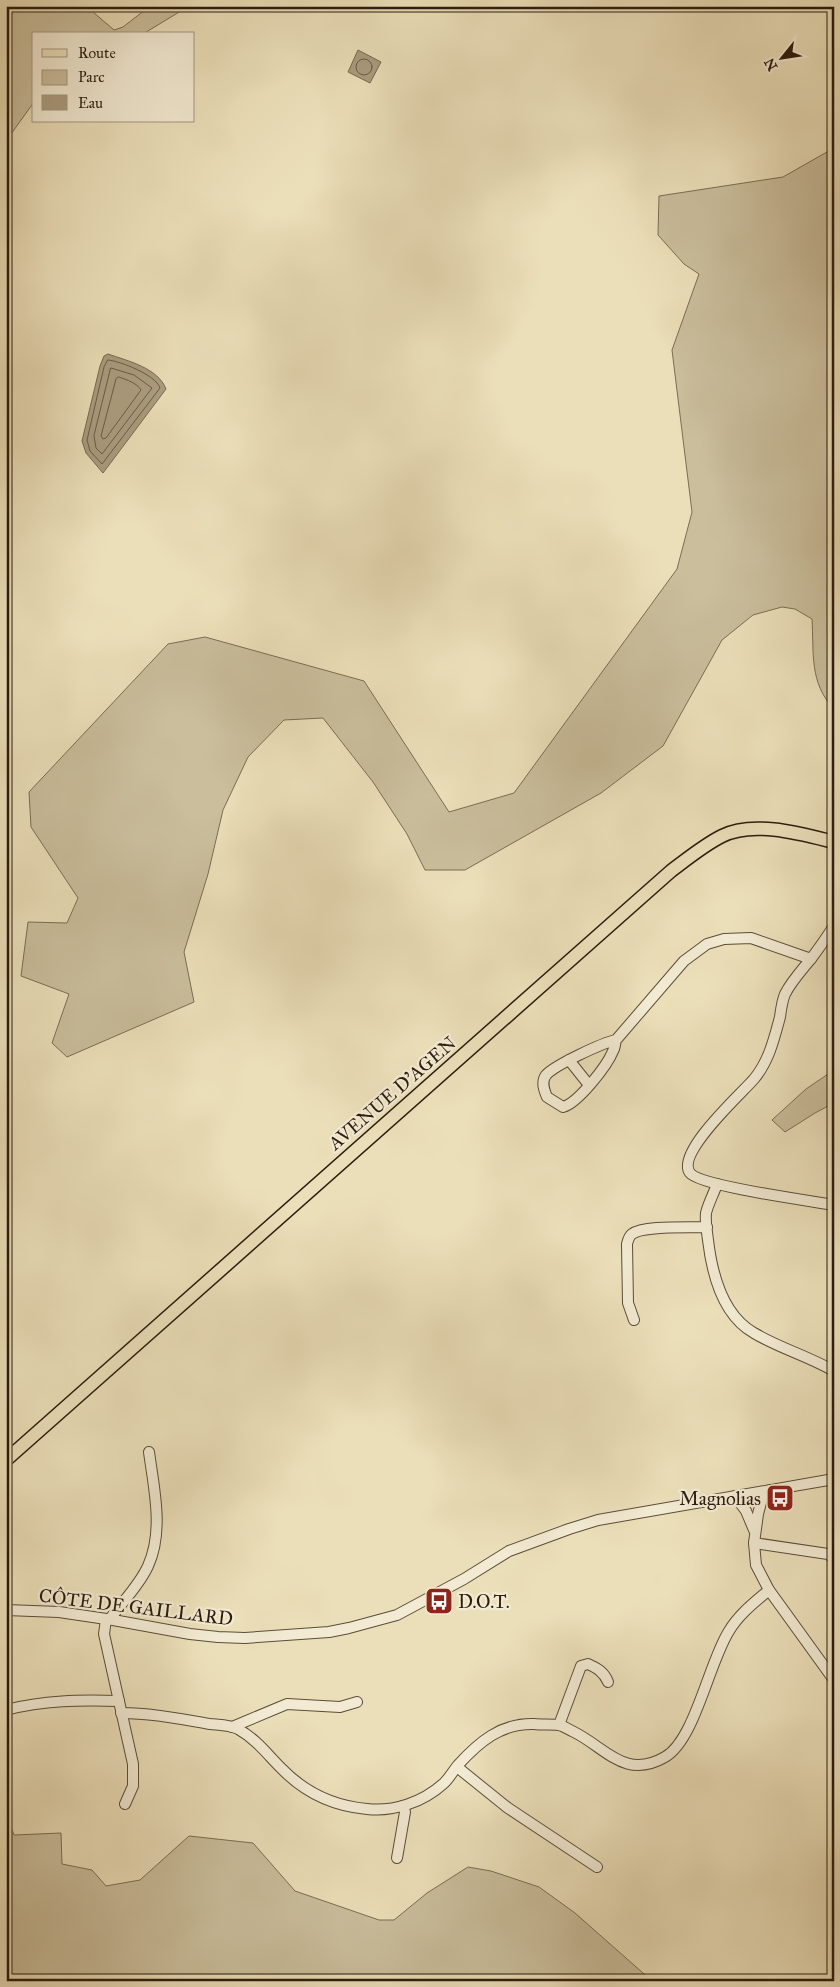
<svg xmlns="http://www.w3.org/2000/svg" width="840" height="1987" viewBox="0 0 840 1987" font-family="'IM FELL Great Primer',serif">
<rect width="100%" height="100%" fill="#ebdfb9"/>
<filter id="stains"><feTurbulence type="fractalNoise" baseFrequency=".004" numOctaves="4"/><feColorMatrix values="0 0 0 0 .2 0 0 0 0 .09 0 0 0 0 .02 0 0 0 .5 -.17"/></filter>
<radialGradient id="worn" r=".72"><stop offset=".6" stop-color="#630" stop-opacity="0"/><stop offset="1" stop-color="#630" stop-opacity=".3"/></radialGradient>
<g fill="#cabe9c" stroke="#7a6d55">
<path d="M6,6H86L114,30L123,27L150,6H189L143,34H34V102L6,141Z"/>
<path d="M834,148V709C809,683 814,652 812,619L795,609L782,607L753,615L722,640L663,746L601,793L465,870H425L407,834L373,782L323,718L284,720L248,757L223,810L208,874L184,952L194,1002L67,1057L52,1043L69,994L21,976L28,922L67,923L78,898L31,827L29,792L168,644L205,637L364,681L449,812L514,793L677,569L692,512L672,350L699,274L684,264L658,235L659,196L783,177Z"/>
<path d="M834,1070V1103L815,1113L785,1132L772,1120L806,1089Z"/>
<path d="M6,1819H8L14,1835L61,1833L62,1864L92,1870L106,1886L140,1880L189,1836L253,1843L295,1891L379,1920H394L427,1893L468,1867L491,1871L539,1887L575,1913L652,1981H6Z"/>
</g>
<g fill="#aa9d7f" stroke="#776952">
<path d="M358,50L381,62L370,83L348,72Z"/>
<path d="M108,354C128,361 158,368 166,389L103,473L86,453L82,441L100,366L104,356Z"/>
</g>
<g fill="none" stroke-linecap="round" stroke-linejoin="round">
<g stroke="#6a5c46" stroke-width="1">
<circle cx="364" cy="67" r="8"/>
<path d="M108,360C120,361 156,375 160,388L102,464L90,451L87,440L104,367Z"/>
<path d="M111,368L134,375L152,388L102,454L96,448L94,436Z"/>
<path d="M119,377C127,380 137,383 141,390L106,438L103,439L101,436L116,379Z"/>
</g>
<defs>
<g id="minor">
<path d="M834,926C826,938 818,950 810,960C801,971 791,982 785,994C782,1001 781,1010 780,1017C774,1039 769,1061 754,1079C742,1093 675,1153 690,1173C700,1186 811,1201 834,1205"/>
<path d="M616,1040C615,1043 615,1048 613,1051C607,1066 578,1103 563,1107L547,1097C544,1090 541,1082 546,1075C555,1065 602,1043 616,1040L684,961L707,944L724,939L751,938L811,959"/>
<path d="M569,1060L589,1085"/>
<path d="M717,1184C714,1193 708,1204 706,1213C705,1221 707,1232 708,1240C712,1274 722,1315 754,1333C779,1348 808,1356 834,1371"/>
<path d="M634,1320L628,1303L627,1244C628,1240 629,1236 632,1234C644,1225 691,1228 707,1227"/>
<path d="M770,1490L762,1499L758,1514L754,1543L756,1565L769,1590L834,1680"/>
<path d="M735,1496L746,1511L754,1530"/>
<path d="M754,1543L828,1554L834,1559"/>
<path d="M6,1610L59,1612L113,1620L190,1634L218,1637L245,1638L329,1632L349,1628L397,1615L464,1579L509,1551L569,1529L598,1520L834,1479"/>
<path d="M106,1619L104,1634L133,1764V1786L125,1804"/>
<path d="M110,1619C122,1602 139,1586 148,1566C164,1531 154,1489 149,1452"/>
<path d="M6,1710C44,1700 80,1700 119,1701"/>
<path d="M121,1713C152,1713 180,1719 210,1724C219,1725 230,1725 238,1729C256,1739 267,1754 281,1768C304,1792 333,1806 367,1809C394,1812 423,1802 443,1784C449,1779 453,1771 458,1765C479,1742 501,1723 534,1724C542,1725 551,1724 559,1725C564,1726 569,1730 574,1732C606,1748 625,1780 665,1757C695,1740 709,1662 729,1631C739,1614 755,1602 769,1590"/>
<path d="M559,1725L581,1666L588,1664C597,1668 604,1672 608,1682"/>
<path d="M232,1727L287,1704L340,1707L357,1702"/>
<path d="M457,1767L508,1808L597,1867"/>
<path d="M397,1858L405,1812L403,1806"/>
</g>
<path id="major" d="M6,1460L671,871C687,859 704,845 722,836C753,820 802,834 834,842"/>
</defs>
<use href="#minor" stroke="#5b4d39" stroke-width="12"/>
<use href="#major" stroke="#2b1c0e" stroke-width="15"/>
<use href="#minor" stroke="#f2ead2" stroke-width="10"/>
<use href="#major" stroke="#ebdfb9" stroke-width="12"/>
</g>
<defs>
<symbol id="bus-square" viewBox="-11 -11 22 22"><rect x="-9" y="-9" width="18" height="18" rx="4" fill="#8f2418" stroke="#f2ead2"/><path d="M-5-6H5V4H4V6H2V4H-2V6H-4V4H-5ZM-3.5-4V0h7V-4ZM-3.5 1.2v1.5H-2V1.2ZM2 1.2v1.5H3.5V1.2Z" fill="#fff"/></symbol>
</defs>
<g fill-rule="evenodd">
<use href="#bus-square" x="764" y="1482" width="32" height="32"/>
<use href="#bus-square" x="423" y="1585" width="32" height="32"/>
</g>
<g text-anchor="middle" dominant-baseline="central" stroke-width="4.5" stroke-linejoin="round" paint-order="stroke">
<g font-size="19" fill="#2b1c0e" stroke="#f2ead2">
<text transform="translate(392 1093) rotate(-41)">AVENUE D'AGEN</text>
<text transform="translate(136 1607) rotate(7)">CÔTE DE GAILLARD</text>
</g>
<g font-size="19" fill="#2b1c0e" stroke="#f2ead2" text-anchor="end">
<text x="761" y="1498">Magnolias</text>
<text x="458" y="1601" text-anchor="start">D.O.T.</text>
</g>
</g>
<rect width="840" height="1987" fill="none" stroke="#ebdfb9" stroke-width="25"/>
<rect x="8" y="8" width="825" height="1972" fill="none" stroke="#2b1c0e" stroke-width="2.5"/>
<rect x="12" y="12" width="815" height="1962" fill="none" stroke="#2b1c0e"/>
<rect x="32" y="32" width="162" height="90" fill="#f2ead2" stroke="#a29884"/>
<rect x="42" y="49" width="25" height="8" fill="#ebdfb9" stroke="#a29884"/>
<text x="78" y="58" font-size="15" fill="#2b1c0e">Route</text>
<rect x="42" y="70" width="25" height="15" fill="#cabe9c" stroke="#a29884"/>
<text x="78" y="82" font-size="15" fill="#2b1c0e">Parc</text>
<rect x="42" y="95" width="25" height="15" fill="#aa9d7f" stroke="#a29884"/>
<text x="78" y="108" font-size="15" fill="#2b1c0e">Eau</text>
<g transform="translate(782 58) rotate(240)" stroke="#f2ead2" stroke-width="4" paint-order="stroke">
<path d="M0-4L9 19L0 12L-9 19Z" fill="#2b1c0e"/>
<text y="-8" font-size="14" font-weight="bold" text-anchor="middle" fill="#2b1c0e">N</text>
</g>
<rect width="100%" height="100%" filter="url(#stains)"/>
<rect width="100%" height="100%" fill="url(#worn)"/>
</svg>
